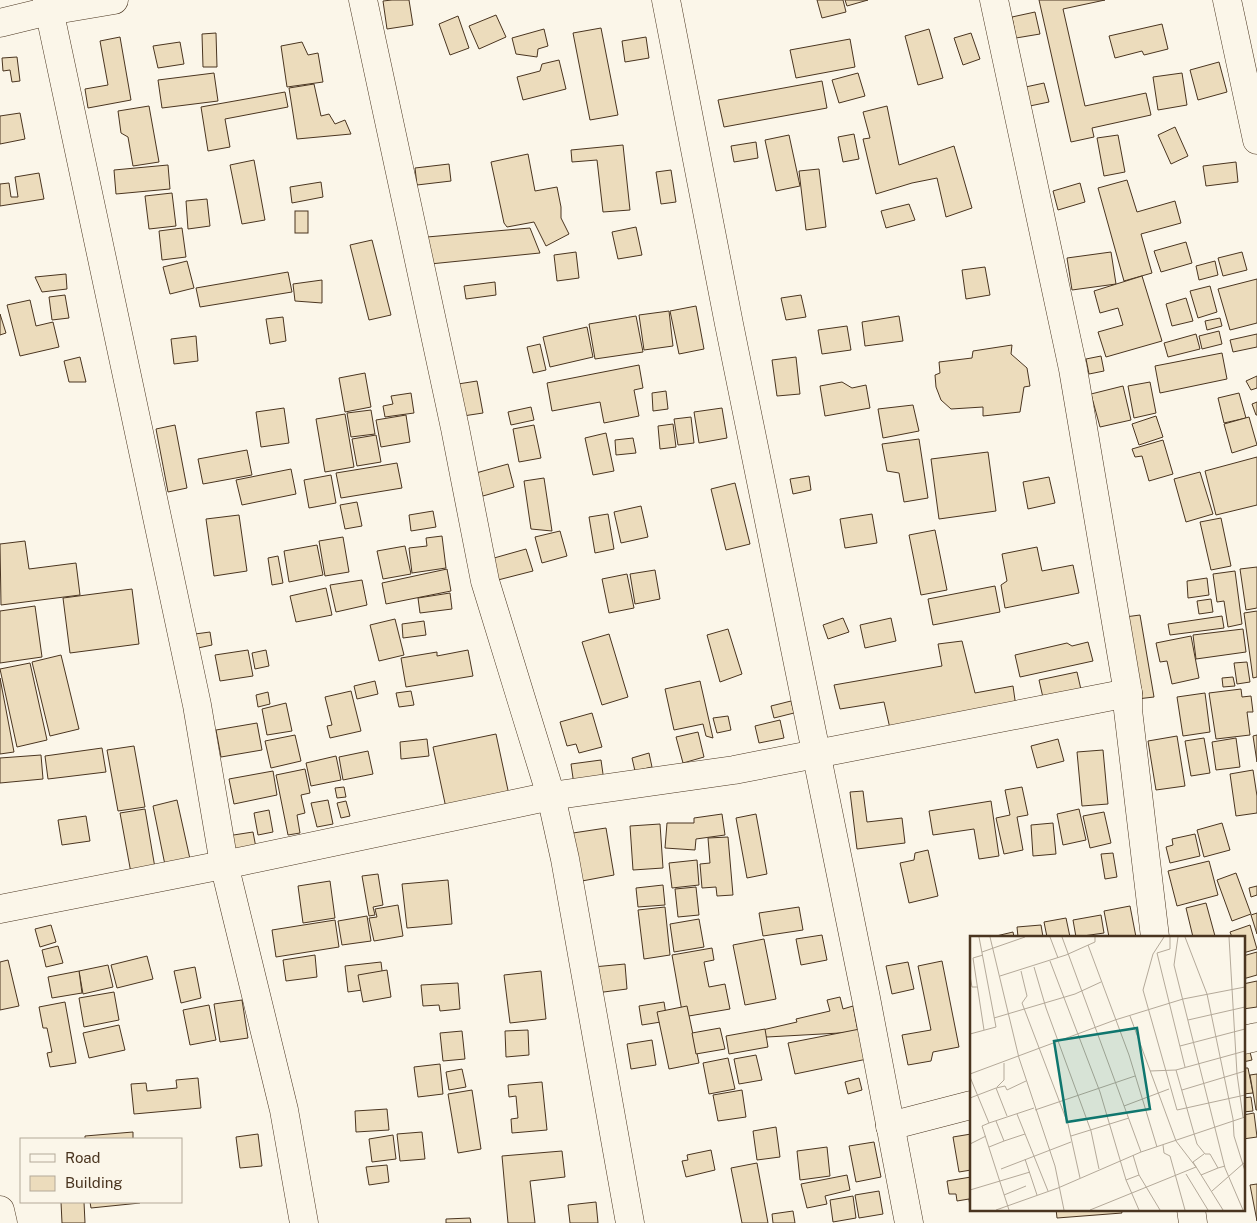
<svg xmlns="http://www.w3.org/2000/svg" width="1257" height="1223" viewBox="0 0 1257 1223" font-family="'Public Sans',sans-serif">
<rect width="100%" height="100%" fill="#fbf6e9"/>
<g fill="#ecdcbc" stroke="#4a3520">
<path d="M392,0H409L413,25L387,29L383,1Z"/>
<path d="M817,0H843L846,12L822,18Z"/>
<path d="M845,0H868L847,6Z"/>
<path d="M1039,0H1105L1063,9L1085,106L1146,93L1151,115L1092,128L1094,137L1071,142Z"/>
<path d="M1035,12L1040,34L1016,38L1012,17Z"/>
<path d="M496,15L506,37L479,49L469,26Z"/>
<path d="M458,16L469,48L450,55L439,24Z"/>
<path d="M1162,24L1168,49L1144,55L1142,51L1115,58L1109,36Z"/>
<path d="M601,28L618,115L590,120L573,33Z"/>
<path d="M544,29L548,46L538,49L537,57L516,54L512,38Z"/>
<path d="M929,29L943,78L918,85L905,36Z"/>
<path d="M216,33L217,67H203L202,34Z"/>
<path d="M971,33L980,59L963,65L954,38Z"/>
<path d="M120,37L131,100L88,108L85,89L108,85L100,41Z"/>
<path d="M646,37L649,58L625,62L622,41Z"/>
<path d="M850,39L855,67L796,78L790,50Z"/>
<path d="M180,42L184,64L158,68L153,46Z"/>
<path d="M302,42L308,55L318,53L323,82L287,87L281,46Z"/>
<path d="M17,57L20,81L12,82L10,70L3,71L2,58Z"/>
<path d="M559,60L566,89L523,100L517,77L540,71L542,64Z"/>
<path d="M1219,62L1227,92L1198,100L1190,70Z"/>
<path d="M214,73L218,101L162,108L158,80Z"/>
<path d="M858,73L865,96L839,103L832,80Z"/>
<path d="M1182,73L1187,105L1158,110L1153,77Z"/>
<path d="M822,81L827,108L724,127L718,100Z"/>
<path d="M1044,83L1049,102L1025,107L1021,88Z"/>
<path d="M314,84L321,116L329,114L335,124L345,120L351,134L297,139L289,88Z"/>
<path d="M285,92L288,107L225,119L230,147L208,151L201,107Z"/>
<path d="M149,106L159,162L133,166L128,137L121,133L118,111Z"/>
<path d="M887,106L899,165L954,146L972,208L946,217L937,178L912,183L876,194L863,139L870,138L863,112Z"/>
<path d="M20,113L25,139L0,144V116Z"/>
<path d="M1175,127L1188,156L1171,164L1158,135Z"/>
<path d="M854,134L859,159L843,162L838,137Z"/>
<path d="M789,135L800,186L776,191L765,140Z"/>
<path d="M1118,135L1125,172L1104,176L1097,138Z"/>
<path d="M756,142L758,158L734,162L731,146Z"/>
<path d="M623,145L630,210L603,212L597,160L572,162L571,150Z"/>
<path d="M528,154L535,191L557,187L561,207V218L569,234L546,246L534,222L507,227L504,223L491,162Z"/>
<path d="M254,160L265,220L242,224L230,165Z"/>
<path d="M1236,162L1238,182L1206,186L1203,166Z"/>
<path d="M449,164L451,181L417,185L415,168Z"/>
<path d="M168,165L170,189L116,194L114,170Z"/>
<path d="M819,169L826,227L806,230L799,171Z"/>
<path d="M671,170L676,202L661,204L656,172Z"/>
<path d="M39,173L44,199L0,206V184L9,183L11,197H18L15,177Z"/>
<path d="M1127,180L1137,212L1175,201L1181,223L1141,234L1152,273L1124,281L1098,188Z"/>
<path d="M321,182L323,197L292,203L290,187Z"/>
<path d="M1080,183L1085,202L1058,210L1053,191Z"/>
<path d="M172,193L176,226L149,229L145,196Z"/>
<path d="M207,199L210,226L188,229L186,201Z"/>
<path d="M909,204L915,220L886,228L881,211Z"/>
<rect x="295" y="211" width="13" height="22"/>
<path d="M636,227L642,255L618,259L612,232Z"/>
<path d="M182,228L186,257L162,260L159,231Z"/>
<path d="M530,228L540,253L430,264L427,237Z"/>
<path d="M372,240L391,315L369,320L350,245Z"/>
<path d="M1186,242L1192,263L1161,272L1154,251Z"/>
<path d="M576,252L579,278L557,281L554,255Z"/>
<path d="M1111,252L1116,284L1072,290L1067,258Z"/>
<path d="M1242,252L1247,270L1223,276L1218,258Z"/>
<path d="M187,261L194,288L170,294L163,267Z"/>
<path d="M1215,261L1218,275L1199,280L1196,266Z"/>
<path d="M985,267L990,295L966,299L962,270Z"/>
<path d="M288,272L292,292L200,307L196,288Z"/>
<path d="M66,274L67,289L42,292L35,277Z"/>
<path d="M1142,276L1162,341L1106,357L1098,332L1123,325L1118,308L1100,313L1094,291Z"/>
<path d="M1257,279V323L1230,330L1218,289Z"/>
<path d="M322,280V303L295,301L293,284Z"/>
<path d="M495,282L496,295L466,299L464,286Z"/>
<path d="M1210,286L1217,312L1198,318L1190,291Z"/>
<path d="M65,295L69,318L52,320L49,297Z"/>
<path d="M801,295L806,317L786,320L781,298Z"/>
<path d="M1186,298L1193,321L1172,326L1166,304Z"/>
<path d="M30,300L36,326L53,322L59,347L20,356L7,305Z"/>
<path d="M696,306L704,349L679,354L670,311Z"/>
<path d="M669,311L673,346L644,350L639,315Z"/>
<path d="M0,314L6,333L0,335Z"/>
<path d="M636,316L643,352L595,359L589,324Z"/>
<path d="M899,316L903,341L865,346L862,322Z"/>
<path d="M283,317L286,341L270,344L266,319Z"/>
<path d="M1220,318L1222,326L1207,330L1205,321Z"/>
<path d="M847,326L851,350L822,354L818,330Z"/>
<path d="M587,327L593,357L550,367L543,337Z"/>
<path d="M1219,331L1222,344L1202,349L1199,336Z"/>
<path d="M1196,334L1200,349L1168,357L1164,343Z"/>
<path d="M1257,334V347L1233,352L1230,340Z"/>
<path d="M196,336L198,361L174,364L171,339Z"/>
<path d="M540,344L546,370L533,373L527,347Z"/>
<path d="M1012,345L1011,354L1027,368L1030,386L1024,387L1020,412L983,416V407L951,409L941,400L936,387L935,375L940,373L939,362L972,358L973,351Z"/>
<path d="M1222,353L1227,379L1160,393L1155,366Z"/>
<path d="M1101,356L1104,371L1089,374L1086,359Z"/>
<path d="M80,357L86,382H69L64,361Z"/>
<path d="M796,357L800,394L777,396L772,360Z"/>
<path d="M639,365L643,388L634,390L639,416L604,423L600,402L552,411L547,383Z"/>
<path d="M365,373L371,407L345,412L339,378Z"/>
<path d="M1257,376V388L1251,390L1246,381Z"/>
<path d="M477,381L483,413L463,416L458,384Z"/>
<path d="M842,382L852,388L866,385L870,408L825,416L820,386Z"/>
<path d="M1150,382L1156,413L1134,418L1128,386Z"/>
<path d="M1123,386L1131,420L1100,427L1091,394Z"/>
<path d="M666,391L668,409L653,411L652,393Z"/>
<path d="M411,393L414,413L385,417L383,406L393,404L391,396Z"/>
<path d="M1239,393L1246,418L1224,423L1218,398Z"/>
<path d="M1257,402V415H1256L1252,404Z"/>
<path d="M913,405L919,431L883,438L878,409Z"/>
<path d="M531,407L534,420L511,425L508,412Z"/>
<path d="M284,408L289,443L261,447L256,412Z"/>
<path d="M722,408L727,438L699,443L694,412Z"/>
<path d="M371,410L375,434L351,437L347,413Z"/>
<path d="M345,414L354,467L325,472L316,419Z"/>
<path d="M406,415L410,442L381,447L376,420Z"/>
<path d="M1156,416L1163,437L1139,445L1132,424Z"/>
<path d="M691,417L694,443L678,445L674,419Z"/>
<path d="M1249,417L1257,445L1232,453L1224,424Z"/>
<path d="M673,424L676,447L660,449L658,426Z"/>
<path d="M175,425L187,488L168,492L156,429Z"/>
<path d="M534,425L541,458L519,462L513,429Z"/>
<path d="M606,433L614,471L593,475L585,438Z"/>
<path d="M376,435L381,462L357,466L352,439Z"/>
<path d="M633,438L636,453L616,455L615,440Z"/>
<path d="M919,439L928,498L904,502L899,473L887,471L882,444Z"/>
<path d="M1163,440L1173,474L1149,481L1142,456L1135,457L1132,449Z"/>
<path d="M247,450L252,475L203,484L198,459Z"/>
<path d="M988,452L996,511L939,519L931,459Z"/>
<path d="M1257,457V505L1216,515L1205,471Z"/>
<path d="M397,463L402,488L341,498L336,473Z"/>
<path d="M508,464L514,487L483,496L476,473Z"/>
<path d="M291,469L296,494L242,505L236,480Z"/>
<path d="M1200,472L1213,514L1186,522L1174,479Z"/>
<path d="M331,475L336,503L309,508L304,480Z"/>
<path d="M809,476L811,490L793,494L790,479Z"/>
<path d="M1049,477L1055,503L1028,509L1023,482Z"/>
<path d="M544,478L552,531L531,529L524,481Z"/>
<path d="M735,483L750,544L726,550L711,489Z"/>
<path d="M357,502L362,526L345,529L340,505Z"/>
<path d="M641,506L648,537L621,543L614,512Z"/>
<path d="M433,511L436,527L411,531L409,515Z"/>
<path d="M608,514L614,549L595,553L589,517Z"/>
<path d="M872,514L877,543L845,548L840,519Z"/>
<path d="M239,515L247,571L214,576L206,519Z"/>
<path d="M1221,518L1231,566L1211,570L1200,522Z"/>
<path d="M935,530L947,590L921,595L909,535Z"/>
<path d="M560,531L567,556L542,563L535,537Z"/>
<path d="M442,536L446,568L412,573L409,548L427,546L426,538Z"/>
<path d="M343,537L349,572L325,576L319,541Z"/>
<path d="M25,541L29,569L76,563L80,595L1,605L0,544Z"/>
<path d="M317,545L323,575L289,582L284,551Z"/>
<path d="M405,546L411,574L383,579L377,551Z"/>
<path d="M1037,547L1042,571L1073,565L1079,593L1005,608L1001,585L1007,581L1002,554Z"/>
<path d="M526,549L533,571L494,581L487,560Z"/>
<path d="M278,556L283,583L272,585L268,558Z"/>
<path d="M1257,567V608L1246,610L1240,569Z"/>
<path d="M447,569L451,591L386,604L382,583Z"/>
<path d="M655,570L660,599L635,604L630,574Z"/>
<path d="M1235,571L1242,624L1228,627L1224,601L1217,602L1213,574Z"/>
<path d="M627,574L634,608L609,613L602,579Z"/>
<path d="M1207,578L1209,595L1188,598L1187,581Z"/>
<path d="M362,580L367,605L336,612L330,585Z"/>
<path d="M995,586L1000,612L933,625L928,599Z"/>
<path d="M326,588L332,615L296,622L290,596Z"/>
<path d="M132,589L139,644L70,653L63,598Z"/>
<path d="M450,593L452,609L420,613L418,598Z"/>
<path d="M1211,599L1213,612L1199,614L1197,601Z"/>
<path d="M35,606L42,657L0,663V611Z"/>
<path d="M1257,611V677L1253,678L1244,613Z"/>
<path d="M1140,615L1154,697L1137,699L1125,617Z"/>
<path d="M1222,616L1224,628L1170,635L1168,624Z"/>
<path d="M843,618L849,632L828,639L823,625Z"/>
<path d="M891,618L896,641L865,648L860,625Z"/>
<path d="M395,619L404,655L379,661L370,625Z"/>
<path d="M424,621L426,635L403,638L402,624Z"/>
<path d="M728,629L742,674L720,682L707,635Z"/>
<path d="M1243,629L1246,652L1196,659L1193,635Z"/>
<path d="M210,632L212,645L198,648L195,634Z"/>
<path d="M609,634L628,697L602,705L582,642Z"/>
<path d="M1191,636L1199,678L1172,684L1167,661L1160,662L1156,643Z"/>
<path d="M962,641L975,693L1013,686L1016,707L891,733L884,702L840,709L834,685L942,666L938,644Z"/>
<path d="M1088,642L1093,661L1020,677L1015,655L1067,643L1072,646Z"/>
<path d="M248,650L253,676L220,681L215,655Z"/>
<path d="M266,650L269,666L255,669L252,653Z"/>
<path d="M468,650L473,676L406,687L401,658L437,652V656Z"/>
<path d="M61,655L79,729L50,736L32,662Z"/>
<path d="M1247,662L1250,682L1237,684L1234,663Z"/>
<path d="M30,663L47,740L17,747L0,669Z"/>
<path d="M1077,672L1082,694L1044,702L1039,680Z"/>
<path d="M1233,677L1235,686L1223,687L1222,678Z"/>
<path d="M0,678L14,752L0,754Z"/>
<path d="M375,681L378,694L357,699L354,686Z"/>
<path d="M700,681L713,738L706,736L703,724L674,730L665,689Z"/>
<path d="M1241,689L1242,697L1251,696L1253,712H1247L1250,735L1216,739L1209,693Z"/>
<path d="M351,691L361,731L330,738L327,726L332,725L325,697Z"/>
<path d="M411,691L414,705L399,707L396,693Z"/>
<path d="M268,692L270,704L258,707L256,695Z"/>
<path d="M1205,693L1210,732L1183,736L1177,697Z"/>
<path d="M791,701L794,713L774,718L771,706Z"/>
<path d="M286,703L292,731L267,735L262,709Z"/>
<path d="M592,713L602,747L579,753L576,744L567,746L560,722Z"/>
<path d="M728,716L731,730L717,733L713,718Z"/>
<path d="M780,720L784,738L759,743L755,726Z"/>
<path d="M257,723L262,750L221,757L216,730Z"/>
<path d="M698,732L704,757L683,763L676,737Z"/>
<path d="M496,734L509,795L446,808L433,747Z"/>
<path d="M295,735L301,761L271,768L265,741Z"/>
<path d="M1257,735V762L1253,736Z"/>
<path d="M1177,736L1185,786L1156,790L1148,741Z"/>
<path d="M1204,738L1210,773L1191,776L1185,741Z"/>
<path d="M1236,738L1240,767L1216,770L1212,742Z"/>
<path d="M427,739L429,756L401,759L400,742Z"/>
<path d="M1058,739L1064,761L1037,768L1031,746Z"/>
<path d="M134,746L145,807L118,811L107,750Z"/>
<path d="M102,748L106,772L48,779L45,756Z"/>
<path d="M1103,750L1108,804L1082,806L1077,752Z"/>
<path d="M368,751L373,774L343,780L339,757Z"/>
<path d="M649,753L652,767L635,771L632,758Z"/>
<path d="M41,755L43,779L0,783V758Z"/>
<path d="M336,756L341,780L311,786L306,763Z"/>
<path d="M601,760L604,781L574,785L571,764Z"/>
<path d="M305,769L310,793L301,795L305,813L297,815L300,833L288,835L276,775Z"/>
<path d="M1253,770L1257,796V813L1236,816L1230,774Z"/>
<path d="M273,771L277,795L234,804L229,779Z"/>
<path d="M344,787L346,797L337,798L335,788Z"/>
<path d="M1022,787L1028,815L1017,817L1023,850L1004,854L996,818L1010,815L1005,790Z"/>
<path d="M863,791L867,822L902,818L905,843L857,849L850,792Z"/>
<path d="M177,800L190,859L165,865L153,806Z"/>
<path d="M328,800L333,824L317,827L311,803Z"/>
<path d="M346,801L350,816L341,818L337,803Z"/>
<path d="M991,801L999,856L979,859L974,829L933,835L929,811Z"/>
<path d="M145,809L155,868L131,873L120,813Z"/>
<path d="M1079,809L1086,840L1063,845L1057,814Z"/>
<path d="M269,810L273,832L258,835L254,813Z"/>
<path d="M1104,812L1111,843L1090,848L1083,816Z"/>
<path d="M722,814L725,835L696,839L695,850L665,848L667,823H694V818Z"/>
<path d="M756,814L767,874L747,878L736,818Z"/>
<path d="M86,816L90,841L62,845L58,820Z"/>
<path d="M1053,823L1056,854L1033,856L1031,825Z"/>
<path d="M1222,823L1230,850L1204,857L1197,830Z"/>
<path d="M660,824L663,868L633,870L630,826Z"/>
<path d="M606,828L614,875L582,881L573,833Z"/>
<path d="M253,832L257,853L231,857L227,836Z"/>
<path d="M1195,834L1200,856L1170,863L1166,847L1173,845L1172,839Z"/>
<path d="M728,837L733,895L717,896L716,887L702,888L700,864L710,863L708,838Z"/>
<path d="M928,850L938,896L909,903L900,863L914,860L915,853Z"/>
<path d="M1113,853L1117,877L1105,879L1101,854Z"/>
<path d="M697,860L699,885L672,888L669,863Z"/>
<path d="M1209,861L1218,895L1177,906L1168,871Z"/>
<path d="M1236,873L1251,914L1232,921L1217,880Z"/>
<path d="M378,874L383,905L373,907L375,915L369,916L362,876Z"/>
<path d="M448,880L452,924L407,928L402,884Z"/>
<path d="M330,881L335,918L303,923L298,886Z"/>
<path d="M663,885L665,905L638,907L636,888Z"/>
<path d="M1257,886V895L1251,897L1249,888Z"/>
<path d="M696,887L699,915L678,917L675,889Z"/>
<path d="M1206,903L1215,936L1193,937L1186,908Z"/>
<path d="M398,905L403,936L374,941L369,918L377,917L375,909Z"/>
<path d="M1130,906L1136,937H1109L1104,911Z"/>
<path d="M665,907L670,955L644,959L638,910Z"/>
<path d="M799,907L803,930L763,936L759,913Z"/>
<path d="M1257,913V934L1251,915Z"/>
<path d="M1101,915L1104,933L1076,937L1073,920Z"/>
<path d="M367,916L371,941L342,945L338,921Z"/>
<path d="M1066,918L1070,937H1047L1044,922Z"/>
<path d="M699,919L704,947L674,952L670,924Z"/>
<path d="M335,920L339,947L276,957L272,930Z"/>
<path d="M51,925L56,942L40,947L35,929Z"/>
<path d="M1041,925L1043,937H1018L1017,927Z"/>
<path d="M1250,925L1257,949L1243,953V937H1232L1230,932Z"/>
<path d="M1013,932L1014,937H992Z"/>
<path d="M822,935L827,960L801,965L796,939Z"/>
<path d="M764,939L776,999L745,1005L733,945Z"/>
<path d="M58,946L63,963L46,967L42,950Z"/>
<path d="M712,948L714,960L704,962L709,987L725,984L730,1009L683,1017L672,955Z"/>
<path d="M1257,952V975L1243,979V956Z"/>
<path d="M315,955L317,977L286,981L283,960Z"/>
<path d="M147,956L153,979L117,988L111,965Z"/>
<path d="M8,960L19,1006L0,1010V962Z"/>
<path d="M942,961L959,1047L933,1052L931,1061L908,1065L902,1035L931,1030L918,966Z"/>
<path d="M381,962L384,987L348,992L345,966Z"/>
<path d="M908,962L914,989L892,994L886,966Z"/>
<path d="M625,964L627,989L596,993L593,967Z"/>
<path d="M108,965L113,987L83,994L79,971Z"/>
<path d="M195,967L201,998L181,1003L174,971Z"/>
<path d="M387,970L391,997L363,1002L358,975Z"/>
<path d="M79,971L82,993L52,998L48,977Z"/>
<path d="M541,971L546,1019L510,1023L504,975Z"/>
<path d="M1257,981V1007L1243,1009V984Z"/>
<path d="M458,983L460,1009L440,1011L439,1005L423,1006L421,985Z"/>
<path d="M114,992L119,1020L84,1027L79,998Z"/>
<path d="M840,997L843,1009L853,1006L858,1032L767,1037L758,1031L797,1022L796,1019L830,1011L827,1000Z"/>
<path d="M242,1000L248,1038L220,1042L214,1004Z"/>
<path d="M65,1002L76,1063L50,1067L47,1053L52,1052L47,1028H43L39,1007Z"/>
<path d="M664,1002L667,1021L642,1025L639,1006Z"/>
<path d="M209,1005L216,1040L190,1045L183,1010Z"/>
<path d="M687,1006L699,1063L669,1069L657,1012Z"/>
<path d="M119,1025L125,1050L89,1058L83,1033Z"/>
<path d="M720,1028L725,1049L696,1054L692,1033Z"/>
<path d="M865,1028L872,1058L795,1074L788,1043Z"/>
<path d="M765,1029L768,1047L729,1054L726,1036Z"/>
<path d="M528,1030L529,1055L506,1057L505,1031Z"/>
<path d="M462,1031L465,1059L443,1061L440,1033Z"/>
<path d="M652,1040L656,1065L631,1069L627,1044Z"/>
<path d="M1249,1048L1252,1060L1243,1062V1049Z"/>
<path d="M756,1055L762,1080L739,1084L734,1059Z"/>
<path d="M728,1058L735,1089L709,1094L703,1063Z"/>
<path d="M440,1064L443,1094L418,1097L414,1067Z"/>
<path d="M1243,1068H1248L1253,1093L1243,1094Z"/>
<path d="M462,1069L466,1087L449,1090L446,1072Z"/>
<path d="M1257,1074V1110H1256L1250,1075Z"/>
<path d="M198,1078L201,1108L134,1114L131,1084L146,1083L147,1091L177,1088L176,1080Z"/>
<path d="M859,1078L862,1090L848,1094L845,1082Z"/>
<path d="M542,1082L547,1130L512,1133L511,1119L518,1118L516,1096L509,1097L508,1085Z"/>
<path d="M472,1090L481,1149L458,1153L448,1094Z"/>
<path d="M742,1090L746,1117L718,1121L713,1095Z"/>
<path d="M1251,1097L1253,1111L1243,1112V1098Z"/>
<path d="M387,1109L389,1130L356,1132L355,1111Z"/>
<path d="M1254,1113L1257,1137L1243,1139V1115Z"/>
<path d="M776,1127L780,1157L757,1160L753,1131Z"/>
<path d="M133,1132V1139H85V1136Z"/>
<path d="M422,1132L425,1159L400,1161L397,1134Z"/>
<path d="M258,1134L262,1166L240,1168L236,1137Z"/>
<path d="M971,1134V1170L959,1172L953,1137Z"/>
<path d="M393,1135L396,1159L372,1162L369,1139Z"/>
<path d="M874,1142L881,1177L856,1182L849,1146Z"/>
<path d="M827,1147L830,1176L800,1180L797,1151Z"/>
<path d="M711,1150L715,1170L686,1177L682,1161L688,1160L687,1155Z"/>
<path d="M562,1151L565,1177L530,1181L535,1223H508L502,1156Z"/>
<path d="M757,1163L768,1223H742L731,1168Z"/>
<path d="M387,1165L389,1182L369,1185L366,1167Z"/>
<path d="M847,1175L850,1190L825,1196L827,1204L807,1208L801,1184Z"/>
<path d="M971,1177V1206L970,1207L969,1199L957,1201L956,1194H949L947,1181Z"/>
<path d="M1257,1184V1221L1250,1185Z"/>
<path d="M879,1191L883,1214L859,1218L855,1195Z"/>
<path d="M853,1196L856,1218L833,1222L830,1200Z"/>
<path d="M61,1202H84L85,1223H62Z"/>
<path d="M90,1202H139L140,1203L91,1208Z"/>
<path d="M596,1202L598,1223H570L568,1205Z"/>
<path d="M1056,1209H1121L1122,1213L1057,1218Z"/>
<path d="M793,1211L795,1223H773L772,1214Z"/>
<path d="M470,1218L471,1223H446V1219Z"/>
</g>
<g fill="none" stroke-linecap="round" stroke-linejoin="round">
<defs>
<g id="minor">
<path d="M47,0L197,705L224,864L284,1110L304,1223"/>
<path d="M363,0L455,428L485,581L551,796L565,859L630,1223"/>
<path d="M666,0L729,324L866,998L909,1223"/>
<path d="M994,0L1073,369L1128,693V710L1155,937"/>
<path d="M1227,0L1257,140"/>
<path d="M0,23L49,11L114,0"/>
<path d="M0,909L243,861L551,796L734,770L1128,693"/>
<path d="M1243,1040L1257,1037"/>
<path d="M890,1126L971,1105"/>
<path d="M1191,1209L1193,1223"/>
<path d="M0,1210L3,1223"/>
</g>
</defs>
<use href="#minor" stroke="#4a3520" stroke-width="29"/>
<use href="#minor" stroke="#fbf6e9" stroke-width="28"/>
</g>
<g transform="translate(970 936)">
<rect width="275" height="275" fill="#fbf6e9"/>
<path fill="none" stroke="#b4a999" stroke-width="1" d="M20,1L49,122L85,230L94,274M80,1L88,22M92,1L171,216M194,1L183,18L173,54L207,174L275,159M200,1V13L187,17L215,131M208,1L204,29L255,232L273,274M215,1L237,58L263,183L264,200L275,235M259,1L267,138L273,181M118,9L159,119L187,211M12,16L55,1M13,19L3,22L14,94M80,25L130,156L156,244M64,31L76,72L121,195L129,233M51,35L57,60L52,67L98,188L110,242M0,40L2,51H7M30,40L96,19L125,6V1M160,80L206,205L226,231M24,82L105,58L131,46M218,84L275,71M0,98L26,91L9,1M210,110L275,93M206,134L227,208L235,218H240L248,232L255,230M180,135L206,134L275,115M0,138L145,84L213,63L275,51M0,141L19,187L12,190L39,274M27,151L34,144V127M212,154L275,135M0,162L26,152M154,170L199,153M65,174L165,140M47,178L78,255M37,180L26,152L35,150L37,154L56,145M26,185L34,205L55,198M19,187L64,172M101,200L159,182M0,208L16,200M193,209L194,217L200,220L215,274M19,211L34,205M234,218L223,226L253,274M163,219L169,239L190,274M55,223L67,259M31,233L101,206M216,238L238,274M231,239L248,232M0,254L60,236M242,255L275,226M34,259L56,250M26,274L88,252L171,216L275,181M120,274L226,231M169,274L156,244L169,239"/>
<path fill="#0f766e" fill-opacity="0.15" stroke="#0f766e" stroke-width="2.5" d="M167,92L180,173L97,186L84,105Z"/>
<rect width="275" height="275" fill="none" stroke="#4a3520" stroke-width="2.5"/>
</g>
<rect x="20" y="1138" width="162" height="65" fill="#fbf6e9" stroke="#b4a999"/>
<rect x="30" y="1154" width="25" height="8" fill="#fbf6e9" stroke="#b4a999"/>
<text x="65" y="1163" font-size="15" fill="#4a3520">Road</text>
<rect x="30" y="1176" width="25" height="15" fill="#ecdcbc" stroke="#b4a999"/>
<text x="65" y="1188" font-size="15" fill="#4a3520">Building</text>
</svg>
